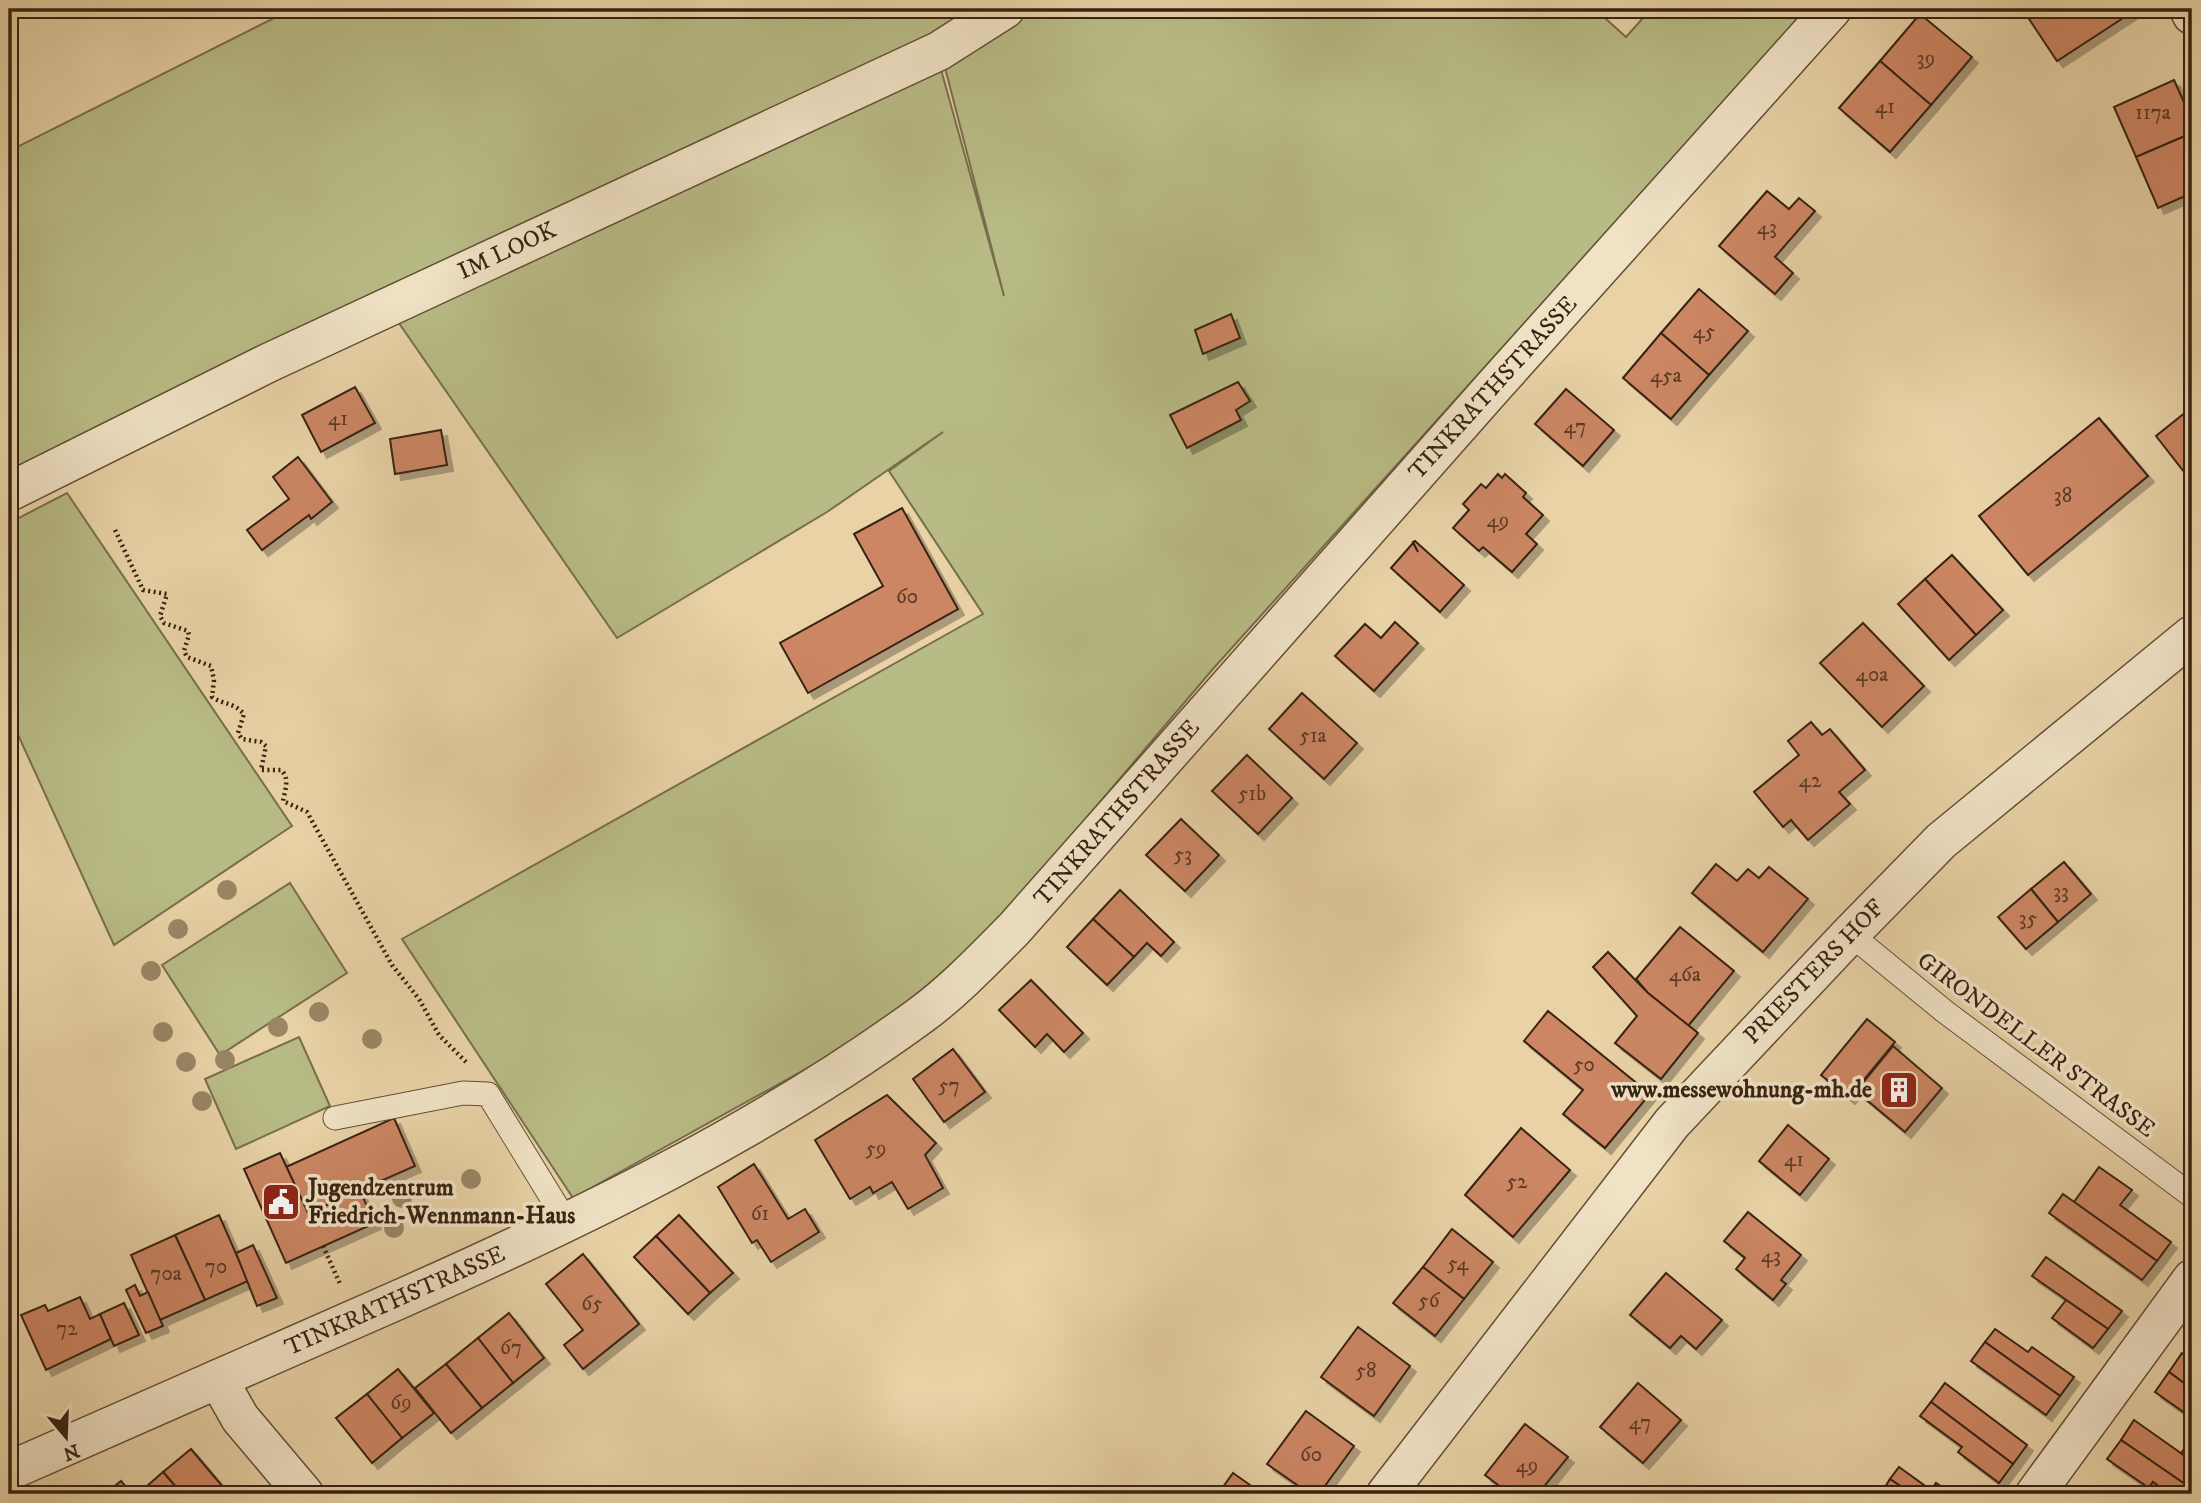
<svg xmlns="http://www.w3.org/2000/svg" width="2201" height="1503" viewBox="0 0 2201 1503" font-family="'IM FELL DW Pica',serif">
<defs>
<filter id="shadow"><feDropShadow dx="6" dy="6" stdDeviation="0" flood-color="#0004"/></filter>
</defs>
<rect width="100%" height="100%" fill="#e8d2a6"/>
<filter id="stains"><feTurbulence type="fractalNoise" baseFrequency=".00286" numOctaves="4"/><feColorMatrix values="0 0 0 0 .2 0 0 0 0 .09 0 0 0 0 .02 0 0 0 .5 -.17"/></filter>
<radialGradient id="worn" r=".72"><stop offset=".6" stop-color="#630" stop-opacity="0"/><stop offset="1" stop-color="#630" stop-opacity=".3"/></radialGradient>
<g fill="#b8bb85" stroke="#786e4c" stroke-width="2">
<path d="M292,9H991L935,48L1004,296L942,56L1007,9H1595L1626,37L1651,9H1807L1212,670L977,947L860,1039L573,1198L402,939L983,614L889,471L943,432L827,512L617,638L385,303L9,485V151Z"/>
<path d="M67,493L292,826L114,945L9,715V523Z"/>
<path d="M290,883L347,973L220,1055L162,965Z"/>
<path d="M299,1037L330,1106L236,1149L205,1079Z"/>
</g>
<g fill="#cc8664" stroke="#372212" stroke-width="2" filter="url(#shadow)">
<path d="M2030,9H2137L2057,61L2029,19L2035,16Z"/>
<path d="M1920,14L1972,57L1931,105L1880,61Z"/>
<path d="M1880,61L1931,105L1890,152L1839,108Z"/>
<path d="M2174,80L2192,120V133L2136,157L2114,107Z"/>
<path d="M2192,133V193L2158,208L2136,157Z"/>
<path d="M1767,191L1789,209L1799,198L1815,211L1775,257L1793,273L1775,294L1719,246Z"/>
<path d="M1699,289L1748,331L1709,375L1661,333Z"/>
<path d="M1231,314L1240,338L1203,354L1195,330Z"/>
<path d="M1661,333L1709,375L1671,419L1623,378Z"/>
<path d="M1238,382L1250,401L1236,410L1241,420L1187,448L1170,415Z"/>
<path d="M355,387L375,423L321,452L302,415Z"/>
<path d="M1566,389L1614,430L1583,466L1535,424Z"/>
<path d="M2186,412L2192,419V482L2156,436Z"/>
<path d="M2099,418L2148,476L2028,575L1979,516Z"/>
<path d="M441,430L447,465L395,474L390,439Z"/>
<path d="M298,457L332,502L311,519L309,515L262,550L247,530L289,499L273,477Z"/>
<path d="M1498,474L1502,478L1505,474L1526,493L1523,497L1543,515L1526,534L1537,544L1512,572L1483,547L1479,551L1453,528L1469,510L1463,504L1481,484L1486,488Z"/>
<path d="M902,508L958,609L808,693L780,643L883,586L854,534Z"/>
<path d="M1415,541L1464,585L1440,612L1391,568L1413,543L1418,552L1413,542Z"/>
<path d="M1952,555L2003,610L1976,635L1925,579Z"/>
<path d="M1925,579L1976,635L1949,660L1898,604Z"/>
<path d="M1395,622L1418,643L1374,691L1335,656L1365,624L1381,638Z"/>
<path d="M1863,623L1924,686L1882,727L1820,663Z"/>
<path d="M1302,693L1357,743L1324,779L1269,729Z"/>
<path d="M1811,722L1822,735L1830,729L1865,770L1839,792L1850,804L1808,840L1791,820L1783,827L1754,792L1799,755L1788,741Z"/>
<path d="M1247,755L1292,798L1258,834L1212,791Z"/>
<path d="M1181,819L1219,855L1185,891L1146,855Z"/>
<path d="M2064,862L2091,894L2058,922L2031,889Z"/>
<path d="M1716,864L1737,881L1748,869L1759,878L1769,867L1808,899L1763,952L1692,893Z"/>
<path d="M2031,889L2058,922L2026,949L1998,917Z"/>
<path d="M1120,890L1174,942L1161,956L1147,943L1134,957L1093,919Z"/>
<path d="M1093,919L1134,957L1107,985L1067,947Z"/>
<path d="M1680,927L1734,971L1688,1026L1648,993L1636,979Z"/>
<path d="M1608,952L1648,993L1698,1033L1661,1079L1615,1043L1637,1016L1593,967Z"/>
<path d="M1031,980L1083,1033L1064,1052L1047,1034L1035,1047L999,1010Z"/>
<path d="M1548,1011L1650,1094L1605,1148L1563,1114L1583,1090L1524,1041Z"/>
<path d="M1867,1019L1895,1042L1849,1098L1821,1075Z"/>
<path d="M1893,1046L1942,1088L1905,1132L1856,1091Z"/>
<path d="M953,1049L985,1092L944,1122L913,1079Z"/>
<path d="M887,1095L936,1143L925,1155L943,1188L908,1209L892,1182L873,1193L870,1187L850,1199L815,1140Z"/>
<path d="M394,1118L415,1166L308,1213L286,1167Z"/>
<path d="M1788,1125L1829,1159L1800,1195L1759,1161Z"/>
<path d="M1521,1128L1570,1170L1513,1237L1465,1195Z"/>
<path d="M280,1153L308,1213L360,1191L375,1223L286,1263L244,1169Z"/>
<path d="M754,1164L788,1219L805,1209L819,1232L771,1262L757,1240L752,1243L718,1187Z"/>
<path d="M2099,1167L2132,1190L2120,1205L2171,1242L2157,1261L2074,1202Z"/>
<path d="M2063,1194L2157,1261L2142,1280L2049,1213Z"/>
<path d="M1748,1212L1801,1255L1781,1280L1786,1284L1773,1300L1736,1269L1745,1258L1724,1241Z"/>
<path d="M219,1215L248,1281L205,1300L175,1235Z"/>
<path d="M679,1215L733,1273L710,1293L656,1236Z"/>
<path d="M1452,1229L1493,1262L1464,1299L1423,1267Z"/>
<path d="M175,1235L205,1300L160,1320L131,1255Z"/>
<path d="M656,1236L710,1293L688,1314L634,1257Z"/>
<path d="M253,1245L277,1298L257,1306L236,1253Z"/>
<path d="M583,1254L639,1324L583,1369L564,1345L583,1330L546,1284Z"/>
<path d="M2046,1257L2122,1311L2108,1329L2032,1276Z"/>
<path d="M1423,1267L1464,1299L1435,1336L1393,1303Z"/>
<path d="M1666,1273L1722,1320L1696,1349L1681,1336L1670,1348L1630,1315Z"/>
<path d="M135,1285L140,1296L148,1292L163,1326L146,1333L126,1290Z"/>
<path d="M80,1297L90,1319L100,1314L111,1339L46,1370L21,1315L45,1305L48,1311Z"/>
<path d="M2066,1300L2108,1329L2093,1348L2052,1318Z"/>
<path d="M124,1303L139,1335L114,1346L100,1314Z"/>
<path d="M509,1313L544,1358L513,1383L478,1338Z"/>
<path d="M1358,1327L1410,1366L1374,1416L1321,1377Z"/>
<path d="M1995,1329L2028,1352L2032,1347L2074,1377L2060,1396L1985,1342Z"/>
<path d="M478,1338L513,1383L482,1408L446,1364Z"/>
<path d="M1985,1342L2060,1396L2046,1415L1971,1361Z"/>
<path d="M2182,1353L2192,1360V1389L2169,1372Z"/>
<path d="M446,1364L482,1408L451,1433L415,1388Z"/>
<path d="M398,1369L434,1413L402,1438L367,1394Z"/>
<path d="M2169,1372L2192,1389V1418L2155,1392Z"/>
<path d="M1638,1383L1681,1420L1643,1463L1600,1427Z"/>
<path d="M1945,1383L2027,1445L2013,1464L1931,1402Z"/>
<path d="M367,1394L402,1438L372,1463L336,1418Z"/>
<path d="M1931,1402L2013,1464L1999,1483L1958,1452L1962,1447L1920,1416Z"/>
<path d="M1306,1411L1354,1446L1319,1494H1310L1267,1464Z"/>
<path d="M2134,1420L2192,1461V1489L2121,1440Z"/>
<path d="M1525,1424L1568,1457L1538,1494H1510L1485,1475Z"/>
<path d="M2192,1439V1461L2181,1453Z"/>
<path d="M2121,1440L2192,1489V1494H2169L2153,1482L2149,1488L2107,1459Z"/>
<path d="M191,1449L223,1487L215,1494H182L163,1472Z"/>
<path d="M1899,1467L1931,1490L1936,1483L1952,1494H1912L1890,1479Z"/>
<path d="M163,1472L182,1494H138Z"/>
<path d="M1233,1473L1250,1485L1247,1490L1253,1494H1218Z"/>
<path d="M1890,1479L1912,1494H1885L1882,1492Z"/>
<path d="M121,1481L132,1494H105Z"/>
<path d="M2153,1482L2169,1494H2144Z"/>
</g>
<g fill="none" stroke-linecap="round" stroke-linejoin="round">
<defs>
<g id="service">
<path d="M1850,934L1944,1011L2192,1196"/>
<path d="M335,1118L463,1093L488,1094L567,1223"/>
</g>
<g id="minor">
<path d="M2189,9L2192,15"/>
<path d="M9,492L268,363L939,51L1005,9"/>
<path d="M218,1379L240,1418L304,1494"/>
<path d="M9,1471C139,1414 269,1357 400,1299C580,1219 761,1132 921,1015C955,990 984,959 1014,929L1495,385L1832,9"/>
<path d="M1386,1494L1672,1123L1850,934L1941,841L2192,635"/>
<path d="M2035,1494L2192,1279"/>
</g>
</defs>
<use href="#service" stroke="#634e37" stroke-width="25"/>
<use href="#minor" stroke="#634e37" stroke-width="41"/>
<g stroke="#372212" stroke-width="4.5" stroke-dasharray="2 3.5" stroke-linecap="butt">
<path d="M115,530L143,590L167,594L160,616L164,623L188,631L189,635L184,651L187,657L211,666L214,680L212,697C224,705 233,702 244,714L238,733L242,739L261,742L266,746L261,770H281C290,778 285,790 283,801L307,812L392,965L419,999L439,1035L466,1062"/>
<path d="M323,1246L341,1286"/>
</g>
<use href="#service" stroke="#f0e2c5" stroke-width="23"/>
<use href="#minor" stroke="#f0e2c5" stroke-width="38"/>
</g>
<g fill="#988665">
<circle cx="227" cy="890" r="10"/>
<circle cx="178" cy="929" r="10"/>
<circle cx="151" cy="971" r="10"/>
<circle cx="319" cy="1012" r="10"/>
<circle cx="278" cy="1027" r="10"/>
<circle cx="163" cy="1032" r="10"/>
<circle cx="372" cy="1039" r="10"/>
<circle cx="225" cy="1060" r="10"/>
<circle cx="186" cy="1062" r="10"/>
<circle cx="202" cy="1101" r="10"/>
<circle cx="471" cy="1179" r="10"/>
<circle cx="402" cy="1198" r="10"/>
<circle cx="394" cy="1228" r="10"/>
</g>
<defs>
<symbol id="building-square" viewBox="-11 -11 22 22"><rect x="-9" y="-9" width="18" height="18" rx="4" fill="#8f2418" stroke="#f0e2c5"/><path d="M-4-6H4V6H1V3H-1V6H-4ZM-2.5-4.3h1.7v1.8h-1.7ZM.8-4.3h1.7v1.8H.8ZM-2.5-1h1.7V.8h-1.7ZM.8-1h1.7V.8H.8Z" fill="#fff"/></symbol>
<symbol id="civic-square" viewBox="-11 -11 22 22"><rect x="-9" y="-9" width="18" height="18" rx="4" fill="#8f2418" stroke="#f0e2c5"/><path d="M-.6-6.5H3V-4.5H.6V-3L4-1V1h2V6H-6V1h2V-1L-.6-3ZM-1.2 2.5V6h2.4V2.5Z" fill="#fff"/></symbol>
</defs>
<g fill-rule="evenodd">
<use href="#building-square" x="1877" y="1068" width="44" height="44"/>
<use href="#civic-square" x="259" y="1180" width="44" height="44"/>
</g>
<g text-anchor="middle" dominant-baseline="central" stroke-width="7" stroke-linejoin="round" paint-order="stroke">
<g font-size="21" fill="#5c3b26">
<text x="1926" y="59">39</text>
<text x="1885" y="107">41</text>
<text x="2153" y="113">117a</text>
<text x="1767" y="228">43</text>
<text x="1704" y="332">45</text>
<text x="1666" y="376">45a</text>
<text x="338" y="419">41</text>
<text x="1575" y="427">47</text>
<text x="2063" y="496">38</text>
<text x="1498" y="521">49</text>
<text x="907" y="597">60</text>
<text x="1872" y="675">40a</text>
<text x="1313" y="736">51a</text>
<text x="1810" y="781">42</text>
<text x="1252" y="794">51b</text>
<text x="1183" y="855">53</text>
<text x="2061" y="892">33</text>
<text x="2028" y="919">35</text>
<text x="1685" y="975">46a</text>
<text x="1584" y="1065">50</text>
<text x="949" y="1086">57</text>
<text x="876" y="1149">59</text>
<text x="1794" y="1160">41</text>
<text x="1517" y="1182">52</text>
<text x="760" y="1214">61</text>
<text x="1771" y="1256">43</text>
<text x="1458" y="1264">54</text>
<text x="216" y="1267">70</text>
<text x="166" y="1274">70a</text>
<text x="1429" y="1301">56</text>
<text x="592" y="1304">65</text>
<text x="67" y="1329">72</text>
<text x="511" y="1348">67</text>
<text x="1366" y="1371">58</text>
<text x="401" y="1403">69</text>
<text x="1640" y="1423">47</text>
<text x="1311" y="1455">60</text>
<text x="1527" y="1466">49</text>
</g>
<g font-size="24" fill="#372212" stroke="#f0e2c5">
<text transform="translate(507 251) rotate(-25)">IM LOOK</text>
<text transform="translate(1493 388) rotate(-48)">TINKRATHSTRASSE</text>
<text transform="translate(1117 813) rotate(-49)">TINKRATHSTRASSE</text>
<text transform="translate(1814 972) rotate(-46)">PRIESTERS HOF</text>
<text transform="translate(2036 1045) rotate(37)">GIRONDELLER STRASSE</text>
<text transform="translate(395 1301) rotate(-24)">TINKRATHSTRASSE</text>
</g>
<g font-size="24" font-weight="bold" fill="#372212" stroke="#f0e2c5" text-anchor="end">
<text x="1872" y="1090">www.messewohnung-mh.de</text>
<text x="308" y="1188" text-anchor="start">Jugendzentrum<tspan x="308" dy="28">Friedrich-Wennmann-Haus</tspan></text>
</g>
</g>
<rect width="2201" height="1503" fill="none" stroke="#e8d2a6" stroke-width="35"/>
<rect x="10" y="10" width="2180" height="1482" fill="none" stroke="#372212" stroke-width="3.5"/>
<rect x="18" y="18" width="2166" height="1468" fill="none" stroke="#372212" stroke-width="2"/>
<g transform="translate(66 1437) rotate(161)" stroke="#f0e2c5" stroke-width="5" paint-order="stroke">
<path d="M0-5L12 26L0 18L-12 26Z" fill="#372212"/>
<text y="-10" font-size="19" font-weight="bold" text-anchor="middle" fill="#372212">N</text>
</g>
<rect width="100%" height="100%" filter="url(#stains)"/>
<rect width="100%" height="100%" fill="url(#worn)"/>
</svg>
